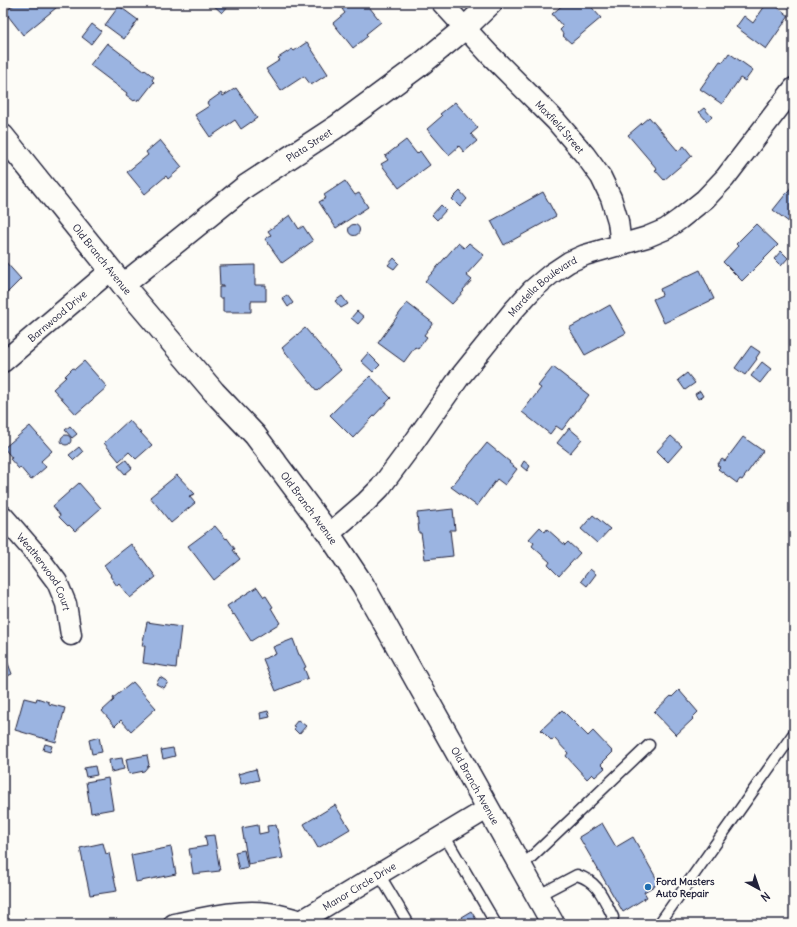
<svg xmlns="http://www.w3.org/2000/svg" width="797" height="927" viewBox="0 0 797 927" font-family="Delius,sans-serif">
<rect width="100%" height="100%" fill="#fdfcf7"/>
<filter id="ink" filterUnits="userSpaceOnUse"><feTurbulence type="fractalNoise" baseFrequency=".025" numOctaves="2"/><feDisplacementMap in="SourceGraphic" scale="8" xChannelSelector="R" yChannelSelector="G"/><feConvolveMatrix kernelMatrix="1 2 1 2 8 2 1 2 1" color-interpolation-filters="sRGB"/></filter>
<g filter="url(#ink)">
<g fill="#9bb4e1" stroke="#22223b">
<path d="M16,3H62L23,35L5,12Z"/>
<path d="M211,3H231L222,13Z"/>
<path d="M350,3H354L355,5L358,3H366L381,22L366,34L368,36L353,48L333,23L345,13L342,9Z"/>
<path d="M565,3H588L601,18L571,43L563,36L564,35L560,30L563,27L552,14Z"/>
<path d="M767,3H772L789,16L766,49L736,27L744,16L753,23Z"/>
<path d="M119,6L138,20L124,39L105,25Z"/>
<path d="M92,24L101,31L91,44L82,37Z"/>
<path d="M307,42L328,74L311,85L304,76L281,91L266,69L280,60L278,58L292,49L294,51Z"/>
<path d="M107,43L144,71L145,70L154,77L152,80L154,82L140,100L138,99L137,101L135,100L134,101L126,95L127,93L90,65Z"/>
<path d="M729,53L753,70L745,81L740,78L722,104L700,89L720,61L723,62Z"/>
<path d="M236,88L257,118L241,129L235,120L210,137L195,115L209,106L207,103L221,93L223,96Z"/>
<path d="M455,102L478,128L471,134L477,141L464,152L459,146L449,155L427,129L442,116L440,114Z"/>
<path d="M704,108L712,117L707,121L699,112Z"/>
<path d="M649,117L678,151L684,146L692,156L664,180L655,170L657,169L628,135Z"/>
<path d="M160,140L182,167L168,179L166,176L145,194L127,172L148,155L146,152Z"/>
<path d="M406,140L417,154L420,151L430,165L399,188L381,164L388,160L385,156Z"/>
<path d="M794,177V226L773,210L793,185L790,183Z"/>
<path d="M345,181L355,195L359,193L368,207L336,228L319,202L326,198L324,195Z"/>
<path d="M460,191L467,199L460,207L452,199Z"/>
<path d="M543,192L556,216L504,245L491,221Z"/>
<path d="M441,205L446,210L437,220L432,215Z"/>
<path d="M290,215L299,229L303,226L313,241L282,263L265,239L271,235L268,231Z"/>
<path d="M756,224L778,245L742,281L723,262L738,246L736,244Z"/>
<circle cx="354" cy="230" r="5.5"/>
<path d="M458,243L464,248L469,243L484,255L466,275L472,280L463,290L464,291L452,304L425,281Z"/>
<path d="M781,251L788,258L781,266L774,259Z"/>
<path d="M394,258L399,263L394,269L388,265Z"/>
<path d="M3,259L21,279L3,297Z"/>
<path d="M255,265V285H266V301H251V312H223V298H219V287H223V286H220L219,266Z"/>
<path d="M700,270L714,299L664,323L653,299L662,295L660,289Z"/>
<path d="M287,295L293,303L288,307L282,298Z"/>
<path d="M342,296L348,304L341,308L335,301Z"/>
<path d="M407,303L433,323L424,335L427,337L418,349L415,347L404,362L378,343Z"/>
<path d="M610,305L626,333L585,355L569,328Z"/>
<path d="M357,311L364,317L358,324L351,318Z"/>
<path d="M305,328L341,370L317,391L282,348Z"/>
<path d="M751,346L760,352L756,358L757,359L745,375L735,368Z"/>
<path d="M368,353L380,365L373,372L361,361Z"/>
<path d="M84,361L107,387L76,414L53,389L66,377L65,376L73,368L75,369Z"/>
<path d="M762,362L771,369L760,383L751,376Z"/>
<path d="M553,367L589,395L562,430L556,426L550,434L522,412L541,388L538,386Z"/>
<path d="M687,373L695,383L685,390L678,380Z"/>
<path d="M370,376L391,398L353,438L330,415Z"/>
<path d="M700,391L703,396L698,399L695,394Z"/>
<path d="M129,420L152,445L136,459L129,452L119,461L104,443Z"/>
<path d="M30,426L52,451L41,461L46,467L31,480L20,467L19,469L10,459L12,458L4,448Z"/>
<path d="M70,426L77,434L72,438L65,430Z"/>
<path d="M569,428L582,439L570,453L557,443Z"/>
<circle cx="66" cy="440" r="5"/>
<path d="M671,436L682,446L668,462L657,451Z"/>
<path d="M743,437L763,451L742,480L740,479L737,483L718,469L720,467L717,465L722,459L725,461Z"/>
<path d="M487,443L510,462L509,463L517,469L505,485L497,479L477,506L451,487Z"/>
<path d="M79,447L83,452L74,460L69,455Z"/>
<path d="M126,460L132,468L125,474L118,466Z"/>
<path d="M524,461L530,466L527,471L521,466Z"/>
<path d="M177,475L195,494L189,496L195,503L171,523L150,497Z"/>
<path d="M79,483L101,508L75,531L69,525L68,526L59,517L60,515L53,506Z"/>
<path d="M453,509L455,530H450L453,556L425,559L421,533H419L417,513Z"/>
<path d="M593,515L610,529L597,543L581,529Z"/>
<path d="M215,526L226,539L227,538L235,549L233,550L240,559L214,580L188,546Z"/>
<path d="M540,527L545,532L547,529L565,545L568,542L580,553L559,576L548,565L550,562L532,546L534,543L529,539Z"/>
<path d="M131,544L156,577L130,598L119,584L117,586L110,576L111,575L104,565Z"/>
<path d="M590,569L596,574L587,586L581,581Z"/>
<path d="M257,587L264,597L266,596L273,607L271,608L280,623L251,641L234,614L233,615L227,606Z"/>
<path d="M147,622L181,627L176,668L143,663L145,646H142Z"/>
<path d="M293,639L299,655H300L306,667L304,668L308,678L276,691L263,659L276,654L273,647Z"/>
<path d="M3,650L12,674L3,678Z"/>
<path d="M160,677L168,682L164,688L156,684Z"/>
<path d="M133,682L156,708L131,731L121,720L115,726L102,711L114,700L113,698Z"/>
<path d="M679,690L698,712L692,718L693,719L676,735L654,712L671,696L672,697Z"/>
<path d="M24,698L36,701L37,698L49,702V704L65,708L56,742L15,730Z"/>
<path d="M562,710L588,736L593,731L613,752L601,764L605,768L595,777L592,774L587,779L566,756L568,753L554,738L552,741L541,730Z"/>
<path d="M268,711L270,717L261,719L260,713Z"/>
<path d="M298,720L306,726L299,734L294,729L295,727L293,726Z"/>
<path d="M99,737L102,752L92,754L89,740Z"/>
<path d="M45,744L52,746L50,752L43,750Z"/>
<path d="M173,748L175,756L163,759L161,750Z"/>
<path d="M147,755L149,765L144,771L129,774L126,759Z"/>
<path d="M122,758L124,769L111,772L109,760Z"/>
<path d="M95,766L97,775L86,777L84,768Z"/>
<path d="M256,769L259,780L241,784L238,774Z"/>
<path d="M108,778L113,809L91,813L86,782Z"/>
<path d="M335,805L350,829L318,848L304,824Z"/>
<path d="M602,823L616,847L633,837L659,883L644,892L647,897L623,912L579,837Z"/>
<path d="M258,825L259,834L268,832L267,826L276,825L283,858L248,864L242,828Z"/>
<path d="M214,835L220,871L193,874L189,849L207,846L205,836Z"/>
<path d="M103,843L106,854L109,853L117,891L90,895L80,848Z"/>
<path d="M171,847L176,874L136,882L131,855Z"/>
<path d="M244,850L248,868L239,870L235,852Z"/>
<path d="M471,911L479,924H457L463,920L461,917Z"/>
</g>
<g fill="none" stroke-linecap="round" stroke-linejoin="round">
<defs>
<g id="service">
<path d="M444,835L496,924"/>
<path d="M521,867L649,745"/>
<path d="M379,874L409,924"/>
<path d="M537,896L577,875C599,882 603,898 613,917L610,924"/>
<path d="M659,924L794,733"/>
</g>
<g id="minor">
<path id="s1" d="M442,3L489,54L556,121L585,155L601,177L611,198L618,221L621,246"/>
<path id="s2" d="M3,362L111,270"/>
<path id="s3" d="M3,516L36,554L57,582L66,604L71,635"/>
<path id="s4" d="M329,534L366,502L380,488L412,445L459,378L513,311L532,290L551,274L569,262L585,255L647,237L666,229L680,219L705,199L725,178L794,88"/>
<path id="s5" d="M174,924C204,918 237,909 268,913C279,914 290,918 301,921L487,809"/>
</g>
<g id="tertiary">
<path id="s6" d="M123,285L246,186L336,127L420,65L465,28L491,3"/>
</g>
<g id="secondary">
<path id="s7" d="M3,136L123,285L214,392L255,435L329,534L363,585L553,924"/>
</g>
</defs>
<use href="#service" stroke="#22223b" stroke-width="13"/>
<use href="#minor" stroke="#22223b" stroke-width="23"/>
<use href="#tertiary" stroke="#22223b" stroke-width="25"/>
<use href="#secondary" stroke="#22223b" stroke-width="25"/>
<use href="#service" stroke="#fdfcf7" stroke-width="10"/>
<use href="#minor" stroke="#fdfcf7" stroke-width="20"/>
<use href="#tertiary" stroke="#fdfcf7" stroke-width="22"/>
<use href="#secondary" stroke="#fdfcf7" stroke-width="22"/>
</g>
</g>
<circle fill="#1f6fb2" stroke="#fdfcf7" stroke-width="1.5" cx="648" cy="887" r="4"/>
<g text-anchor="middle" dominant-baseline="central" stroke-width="4" stroke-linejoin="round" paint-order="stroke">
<g font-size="10" fill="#22223b" stroke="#fdfcf7">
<text stroke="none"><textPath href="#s1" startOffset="171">Maxfield Street</textPath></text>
<text stroke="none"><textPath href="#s6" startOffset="233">Plata Street</textPath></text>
<text stroke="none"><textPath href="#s7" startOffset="158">Old Branch Avenue</textPath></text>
<text stroke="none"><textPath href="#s4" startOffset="329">Mardella Boulevard</textPath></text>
<text stroke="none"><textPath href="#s2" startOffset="71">Barnwood Drive</textPath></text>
<text stroke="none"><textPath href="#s7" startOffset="482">Old Branch Avenue</textPath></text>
<text stroke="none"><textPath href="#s3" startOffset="70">Weatherwood Court</textPath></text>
<text stroke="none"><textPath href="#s7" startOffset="806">Old Branch Avenue</textPath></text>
<text stroke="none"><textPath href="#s5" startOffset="197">Manor Circle Drive</textPath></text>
</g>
<g font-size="10" font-weight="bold" fill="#22223b" stroke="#fdfcf7" text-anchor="start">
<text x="656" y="881">Ford Masters<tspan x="656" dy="12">Auto Repair</tspan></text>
</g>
</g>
<rect width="797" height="927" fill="none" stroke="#fdfcf7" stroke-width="16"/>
<rect x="8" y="8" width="781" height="911" fill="none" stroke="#22223b" stroke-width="1.5" filter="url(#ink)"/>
<g transform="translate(759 889) rotate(140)" stroke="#fdfcf7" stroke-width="3" paint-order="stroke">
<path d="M0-3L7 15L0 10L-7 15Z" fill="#22223b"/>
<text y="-6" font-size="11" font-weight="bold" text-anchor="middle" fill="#22223b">N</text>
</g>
</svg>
